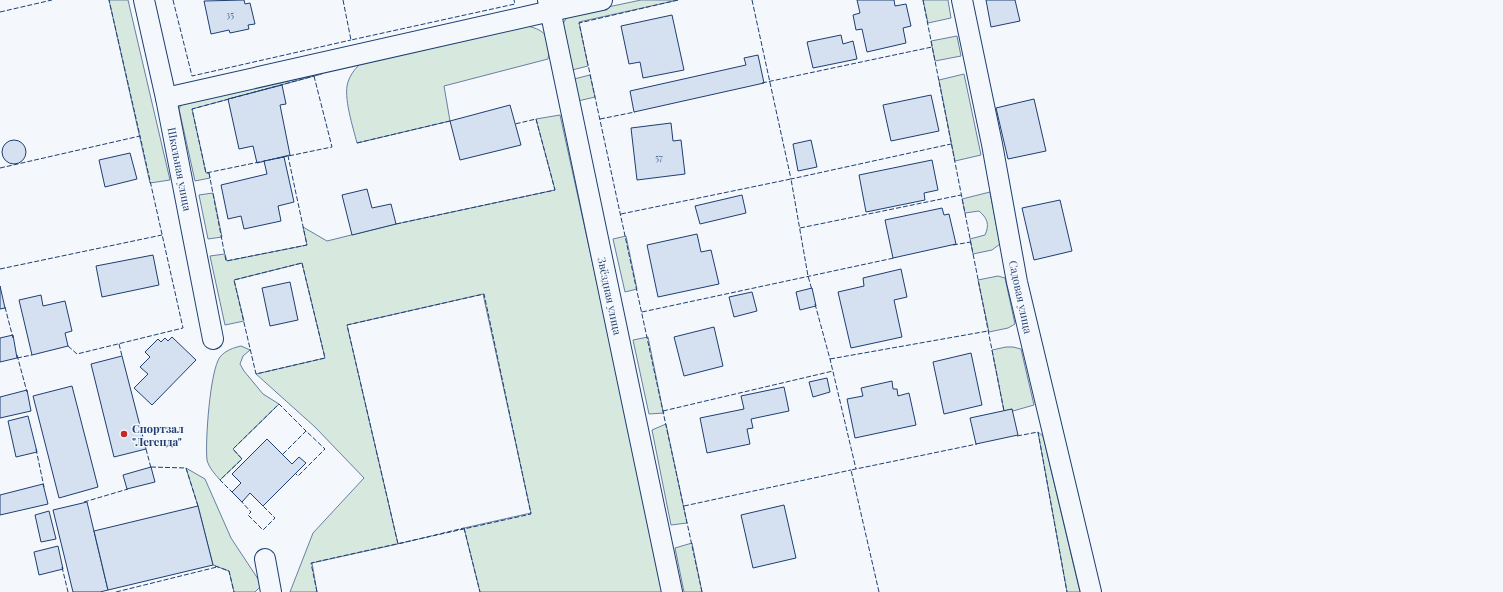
<svg xmlns="http://www.w3.org/2000/svg" width="1503" height="592" viewBox="0 0 1503 592" font-family="'Playfair Display',serif">
<rect width="100%" height="100%" fill="#f4f7fb"/>
<g fill="#d7e8df" stroke="#687fa3">
<path d="M109,0H128L170,180L150,183Z"/>
<path d="M641,0H678L579,22L588,66L572,70L562,26L565,20L570,15Z"/>
<path d="M923,0H948L951,18L928,23Z"/>
<path d="M527,26C547,30 551,39 548,59L444,86L450,121L357,143C353,127 343,97 348,82C351,73 356,68 362,62Z"/>
<path d="M957,36L961,56L935,61L931,41Z"/>
<path d="M321,71L322,74L192,109L206,173H209L210,178L195,181L179,109L182,103Z"/>
<path d="M964,74L981,155L955,161L939,80Z"/>
<path d="M590,75L595,97L578,101L574,79Z"/>
<path d="M560,115L665,592H480L464,528L531,513L483,294L347,325L398,544L312,563L317,592H290L313,533L364,478L315,427L256,374L325,358L302,263L234,280L244,321L225,325L210,256L225,254L227,261L307,245L303,227L327,241L396,224L555,190L536,119Z"/>
<path d="M990,192L1000,244L992,250L973,254L970,239L985,235C990,224 987,218 979,211L965,213L962,199Z"/>
<path d="M213,193L222,237L208,239L199,195Z"/>
<path d="M626,236L637,289L625,292L613,239Z"/>
<path d="M998,276L1005,278L1015,324L1008,328L989,332L978,280Z"/>
<path d="M648,337L663,411L664,413L649,414L633,340Z"/>
<path d="M241,346L250,350L243,356L240,364L244,371L263,394L279,404L233,449L242,459L220,480C215,474 209,468 207,460C205,442 210,370 220,357C226,350 233,348 241,346Z"/>
<path d="M1006,347H1013L1021,349L1034,405L1013,411L1012,409L1004,411L992,350Z"/>
<path d="M666,424L687,523L671,525L652,430Z"/>
<path d="M1038,432L1043,436L1080,592H1067Z"/>
<path d="M186,468L205,479L231,538L262,585L255,592H234L229,571L213,565L198,506Z"/>
<path d="M692,543L702,592H684L675,548Z"/>
</g>
<g fill="#d5e0f0" stroke="#1d3f73">
<path d="M244,0L245,4L250,3L255,24L248,25L249,29L230,33L229,30L211,34L204,1Z"/>
<path d="M857,0H894L895,6L906,4L911,26L903,28L906,43L867,52L862,29L856,30L853,15L860,13Z"/>
<path d="M986,0H1015L1020,21L991,27Z"/>
<path d="M672,15L684,70L643,78L640,62L629,64L621,26Z"/>
<path d="M841,35L843,44L853,41L857,59L813,68L807,42Z"/>
<path d="M758,55L764,83L634,112L630,91L746,65L744,58Z"/>
<path d="M282,85L286,104L280,105L290,155L257,163L253,146L239,149L228,99Z"/>
<path d="M931,95L939,131L891,141L883,105Z"/>
<path d="M1034,99L1046,151L1008,159L996,108Z"/>
<path d="M510,105L521,145L460,160L450,121Z"/>
<path d="M671,123L673,141L681,140L685,174L637,180L631,128Z"/>
<circle cx="14" cy="152" r="12"/>
<path d="M811,140L817,167L798,171L793,144Z"/>
<path d="M130,153L137,179L105,187L99,160Z"/>
<path d="M284,157L294,202L278,206L281,221L244,229L241,216L228,219L221,185L267,174L264,161Z"/>
<path d="M932,160L938,190L924,193L925,200L866,212L859,175Z"/>
<path d="M367,189L372,208L391,204L396,224L352,235L342,195Z"/>
<path d="M742,195L746,213L700,224L695,206Z"/>
<path d="M1060,200L1072,251L1034,260L1022,208Z"/>
<path d="M942,208L944,215L949,214L956,244L893,258L885,220Z"/>
<path d="M697,234L701,252L711,250L719,284L658,297L647,245Z"/>
<path d="M153,255L159,285L102,297L96,266Z"/>
<path d="M901,269L907,297L894,300L902,337L851,348L838,292L864,286L863,278Z"/>
<path d="M290,282L298,320L270,326L262,288Z"/>
<path d="M0,286L5,308L0,309Z"/>
<path d="M812,288L816,306L800,310L796,292Z"/>
<path d="M752,292L757,311L734,317L729,297Z"/>
<path d="M41,295L43,306L65,301L72,331L65,333L68,346L32,355L19,300Z"/>
<path d="M714,327L723,366L684,376L674,337Z"/>
<path d="M13,335L17,358L0,362V338Z"/>
<path d="M172,337L196,360L152,405L134,388L148,374L140,367L150,357L145,352L158,339L161,342L165,338L168,341Z"/>
<path d="M971,353L982,405L944,414L933,362Z"/>
<path d="M122,356L146,449L114,457L91,364Z"/>
<path d="M827,378L830,392L813,397L809,382Z"/>
<path d="M892,381L893,389H897L898,396L909,393L916,425L855,438L847,399L863,396L861,388Z"/>
<path d="M72,386L98,487L59,498L33,396Z"/>
<path d="M784,387L789,411L751,419L753,428L747,429L750,444L707,453L700,418L744,409L741,396Z"/>
<path d="M27,390L31,411L0,418V397Z"/>
<path d="M1012,409L1018,435L976,444L970,418Z"/>
<path d="M28,416L37,452L16,457L8,421Z"/>
<path d="M267,439L292,464L299,457L306,463L263,506L250,493L242,502L232,492L241,483L232,474Z"/>
<path d="M151,467L155,482L127,489L123,475Z"/>
<path d="M43,484L48,504L0,515V495Z"/>
<path d="M87,502L108,590L100,592H73L53,510Z"/>
<path d="M784,505L796,558L753,568L741,515Z"/>
<path d="M198,506L213,565L108,590L94,531Z"/>
<path d="M49,511L56,539L41,542L35,515Z"/>
<path d="M58,546L63,569L39,575L34,552Z"/>
</g>
<g fill="none" stroke-linecap="round" stroke-linejoin="round">
<defs>
<g id="minor">
<path d="M144,0L166,98L213,339"/>
<path d="M548,0L672,592"/>
<path d="M962,0L992,144L1017,282L1091,592"/>
<path d="M166,98L551,11L602,0"/>
<path d="M265,559L271,592"/>
</g>
</defs>
<use href="#minor" stroke="#1d3f73" stroke-width="22"/>
<use href="#minor" stroke="#f4f7fb" stroke-width="20"/>
<g stroke="#1d3f73" stroke-width="1" stroke-dasharray="5 2" stroke-linecap="butt">
<path d="M173,0L192,76L351,40"/>
<path d="M343,0L351,40L515,4L514,0"/>
<path d="M678,0L579,23L702,592"/>
<path d="M752,0L791,179L951,144"/>
<path d="M923,0L1004,411"/>
<path d="M0,12L52,0"/>
<path d="M314,76L332,147L206,173L192,109Z"/>
<path d="M762,83L932,47"/>
<path d="M600,119L635,112"/>
<path d="M357,143L450,121"/>
<path d="M0,168L140,136L109,0"/>
<path d="M209,173L226,261L307,245L288,156"/>
<path d="M621,214L791,179L808,276L812,290"/>
<path d="M396,224L555,190L536,119L515,124"/>
<path d="M800,228L961,195"/>
<path d="M953,245L971,242"/>
<path d="M302,263L325,358L256,374L234,280Z"/>
<path d="M0,269L162,235"/>
<path d="M815,304L830,359L856,469"/>
<path d="M5,307L13,338"/>
<path d="M642,312L894,258"/>
<path d="M119,344L122,356"/>
<path d="M68,346L77,354L183,328L140,136"/>
<path d="M17,355L27,392"/>
<path d="M17,358L32,355"/>
<path d="M830,359L988,331"/>
<path d="M663,411L833,371"/>
<path d="M1017,436L1038,432L1067,592"/>
<path d="M36,449L44,487"/>
<path d="M146,449L151,468"/>
<path d="M283,454L306,431L325,449L298,476L296,474"/>
<path d="M151,467L186,468L198,506"/>
<path d="M233,493L220,480L242,459L233,449L279,404L306,431"/>
<path d="M240,500L251,512L248,515L263,530L275,518L263,506"/>
<path d="M84,502L128,489"/>
<path d="M684,506L851,470"/>
<path d="M464,528L480,592"/>
<path d="M215,566L229,571L234,592"/>
<path d="M62,567L68,592"/>
<path d="M116,592L217,567"/>
<path d="M317,592L311,563L531,514L484,294L347,325L398,544L464,528"/>
<path d="M879,592L851,470L977,444"/>
</g>
</g>
<circle fill="#c62828" stroke="#f4f7fb" stroke-width="1.5" cx="124" cy="434" r="4"/>
<g text-anchor="middle" dominant-baseline="central" stroke-width="3" stroke-linejoin="round" paint-order="stroke">
<g font-size="9" fill="#4b6792">
<text x="230" y="14">35</text>
<text x="659" y="157">57</text>
</g>
<g font-size="11" fill="#1d3f73" stroke="#f4f7fb">
<text transform="translate(180 169) rotate(79)">Школьная улица</text>
<text transform="translate(610 296) rotate(78)">Звёздная улица</text>
<text transform="translate(1021 297) rotate(78)">Садовая улица</text>
</g>
<g font-size="11" font-weight="bold" fill="#1d3f73" stroke="#f4f7fb" text-anchor="start">
<text x="132" y="428">Спортзал<tspan x="132" dy="13">"Легенда"</tspan></text>
</g>
</g>
</svg>
